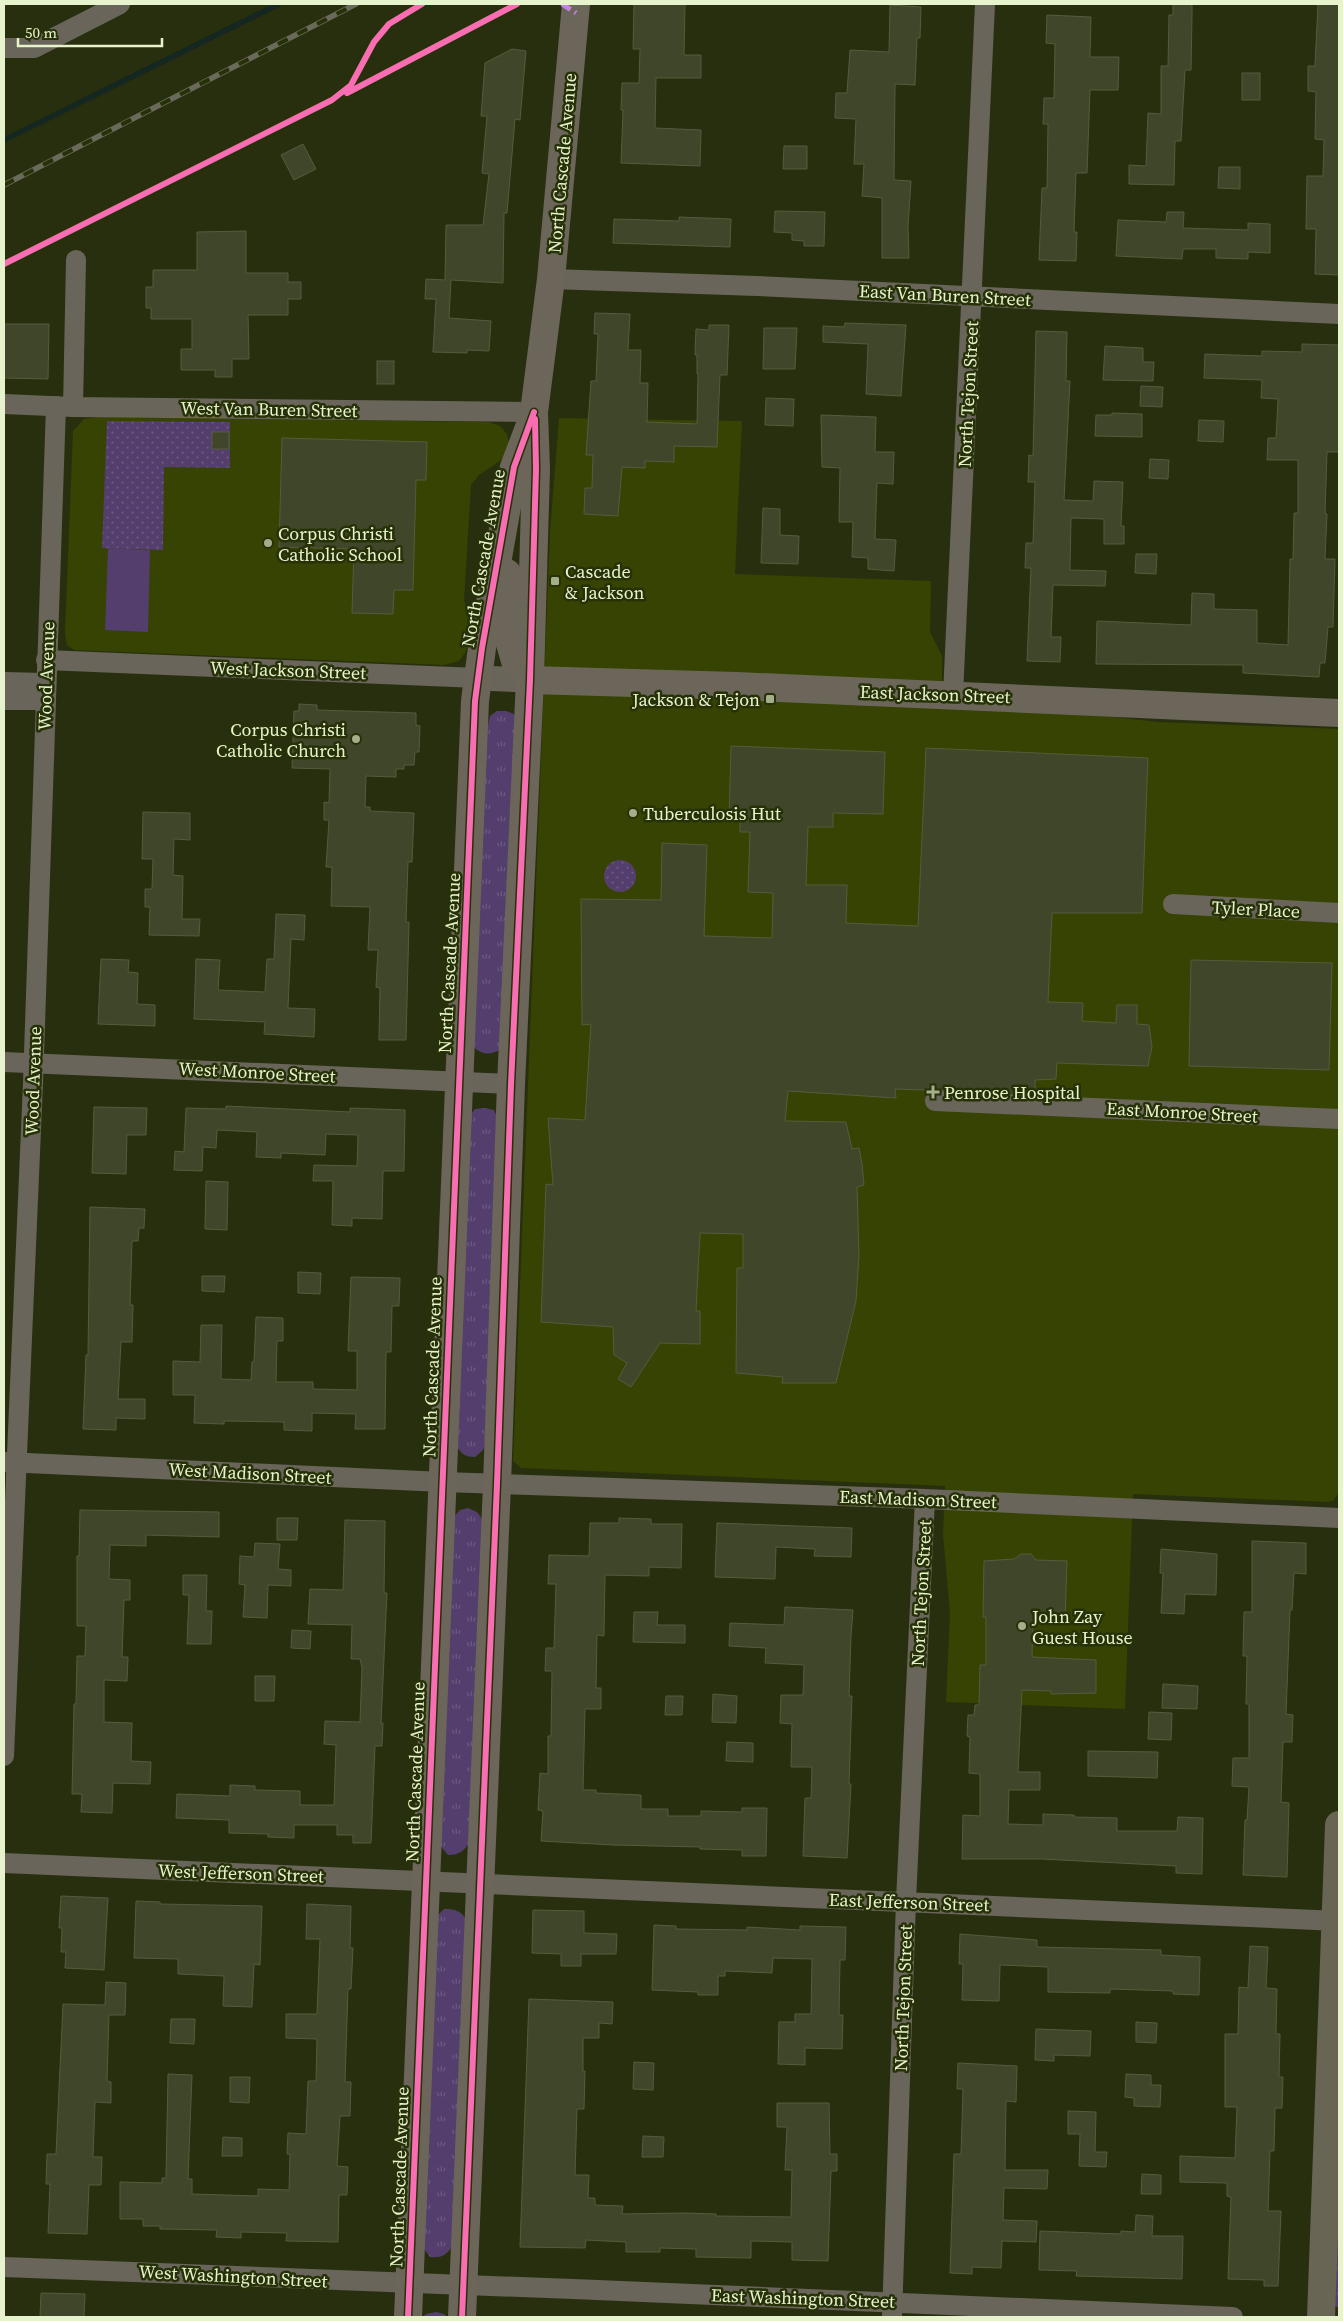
<svg xmlns="http://www.w3.org/2000/svg" width="1343" height="2321" viewBox="0 0 1343 2321" font-family="'Source Serif 4',serif">
<defs>
<pattern id="grass-tufts" width="24" height="20" patternUnits="userSpaceOnUse" patternTransform="scale(1.25)"><rect width="24" height="20" fill="#533e6d"/><path d="M3 7l-1-3M5 7V3M7 7l1-3M15 17l-1-3M17 17v-4M19 17l1-3" fill="none" stroke="#6c5a81"/></pattern>
<pattern id="park-dots" width="8" height="8" patternUnits="userSpaceOnUse" patternTransform="scale(1.25)"><rect width="8" height="8" fill="#533e6d"/><path d="M2 2h.1M6 6h.1" fill="none" stroke="#6c5a81" stroke-width="1.8" stroke-linecap="round"/></pattern>
</defs>
<rect width="100%" height="100%" fill="#282f0e"/>
<g fill="#364302">
<path d="M97,417L489,422L500,426L507,434L509,445L506,453L500,461L479,475L471,485L464,601L470,613V640L465,653L459,661L444,665L74,650L67,645L65,633L73,431L84,419Z"/>
<path d="M559,418L742,421L735,574L931,581L930,632L942,656V707L1078,713L1158,722L1339,729L1338,1494L1333,1501L1328,1502L1133,1494L1125,1709L946,1702L950,1613L943,1534L945,1486L521,1468L513,1461L550,532Z"/>
</g>
<g fill="url(#grass-tufts)">
<path d="M497,711H506L514,714L517,722L500,1050C488,1056 479,1054 471,1044L483,747L490,716Z"/>
<path d="M485,1108L494,1110L498,1119L486,1442L483,1450L475,1457C464,1457 460,1453 455,1443L471,1114L475,1109Z"/>
<path d="M468,1508L477,1512L483,1520L469,1843C463,1852 458,1855 448,1855L439,1844L452,1519L460,1510Z"/>
<path d="M444,1909C456,1909 462,1911 467,1922L452,2247C445,2256 441,2258 430,2257L422,2246L438,1915Z"/>
<path d="M1339,2075V2308L1335,2306Z"/>
<path d="M436,2312L444,2314L447,2317H423L426,2314Z"/>
</g>
<g fill="url(#park-dots)">
<path d="M107,421L230,422V468L164,467L163,550L102,548Z"/>
<circle cx="620" cy="876" r="16"/>
</g>
<path fill="#533e6d" d="M108,548L150,550L148,632L105,630Z"/>
<g fill="none" stroke-linecap="round" stroke-linejoin="round">
<path stroke="#152721" stroke-width="5.5" d="M4,140L279,4"/>
</g>
<g fill="#404629" stroke="#555c3e">
<path d="M634,4H685L684,55H701V78H656L655,128L701,130L700,166L621,163L623,110H621L622,83H639L640,49H633Z"/>
<path d="M1173,4H1192V15L1191,70H1185L1181,141H1175L1174,185L1129,184V165L1146,166L1148,113L1161,114V66H1168L1169,15H1173Z"/>
<path d="M1318,4H1339V275L1315,274L1316,229H1306L1307,176H1323L1324,140L1315,139L1316,92L1308,91V66H1315Z"/>
<path d="M890,5L921,7L920,38H917L915,85L895,84L894,180L911,181L908,226L909,258H882V198L862,196L864,164H854L856,119L835,118L836,93H847L850,50L889,52Z"/>
<path d="M1047,15L1091,17L1090,57H1119L1118,90H1090L1087,173H1076L1074,232H1077L1076,261L1039,260L1042,188H1047L1048,124H1043L1044,98H1054L1055,44L1046,43Z"/>
<path d="M512,49L526,51L520,120L515,119L507,213H504L503,283L451,280L449,318L491,321L489,351L467,350V353L433,352L436,299H425L426,279L445,280L446,225H483L489,174L482,173L487,116H481L485,63Z"/>
<rect x="1242" y="73" width="18" height="27"/>
<path d="M303,144L316,169L294,180L281,155Z"/>
<path d="M784,146H807V169H783Z"/>
<path d="M1219,167H1240V189L1218,188Z"/>
<path d="M775,211L825,212L824,246H804V241L792,240V233L774,232Z"/>
<path d="M1167,212H1184L1183,228L1248,230V223L1270,224V253L1248,252V259L1216,258V249H1183L1182,259L1116,256L1118,220L1166,222Z"/>
<path d="M679,217L731,219L730,247L613,243L614,219L679,221Z"/>
<path d="M246,231V273H288V282H301V299H288V315H248L249,359H232V377H215V370H181V349H192V319H151V308H146V287H153V270H197V232Z"/>
<path d="M595,313L630,314L628,350H641L640,383H648L647,422L697,424L698,374H697V355H695L696,329L709,330V325H729L727,375H720L717,447L674,446V462L645,461V468L622,467L618,516L584,514L585,488H592L593,455H586L591,381H596L598,334H594Z"/>
<path d="M845,323L906,325L901,396L866,394L868,344L823,342V326L844,327Z"/>
<path d="M4,324H49L48,379L4,378Z"/>
<path d="M764,328H797L795,369H763Z"/>
<path d="M1036,331L1067,332L1066,381H1070L1064,500L1093,501L1094,481L1123,482L1121,526H1124V544H1104V519L1071,518L1070,570L1106,571L1105,586L1053,585L1051,637H1061L1060,662L1027,661L1031,568H1025L1026,543H1033L1035,482H1028L1029,455L1033,456Z"/>
<path d="M1302,344L1339,345V452H1327L1325,514H1327L1325,559H1335L1333,627H1328L1325,663H1320L1319,677L1243,673V665L1096,664L1097,621L1191,625L1192,593L1214,594V609L1257,610V643L1288,645L1290,559H1293L1294,513H1298V460H1267L1268,438H1276L1278,399L1261,398L1262,380L1204,378L1205,354L1262,356V351L1302,352Z"/>
<path d="M1105,346L1143,348V362H1154L1153,381L1103,380Z"/>
<rect x="377" y="361" width="17" height="23"/>
<path d="M1141,386L1163,387L1162,407L1140,406Z"/>
<path d="M766,398L794,399L793,426L765,425Z"/>
<path d="M1112,413L1142,414V437L1095,436L1096,415H1112Z"/>
<path d="M821,415L876,417L875,452H894L893,484L877,483L875,539L896,540L894,571L868,569V558L852,557L853,522H839L840,468L822,467Z"/>
<path d="M1199,420L1224,421L1223,442L1198,441Z"/>
<rect x="212" y="432" width="17" height="17"/>
<path d="M282,438L427,442L426,480H416L413,590H394L393,614L352,613L354,549L279,547Z"/>
<path d="M1150,459L1169,460L1168,479L1149,478Z"/>
<path d="M763,508L780,509V535L799,536L798,564L761,563Z"/>
<path d="M1136,554H1157L1156,574L1135,573Z"/>
<path d="M299,704L317,705V710L416,713V725L420,726L419,752H415L414,765H404V769H396V777L366,776L365,807H370V811L414,813L412,862H408L406,922H409L406,1040H379L380,988L376,987L378,950H368L370,907L331,906L332,867H326L329,820H324V802L329,803L330,769L292,768L294,711H299Z"/>
<path d="M731,746L885,752L883,814L833,813V827H808L806,885H847L846,923L918,926L926,748L1148,758L1142,913H1052L1048,1002L1083,1003L1082,1021L1116,1023L1117,1005H1137V1024L1149,1025L1152,1047L1148,1066L1057,1063L1056,1079L1035,1080V1094L895,1089L896,1098L788,1091L785,1121L846,1122L852,1149L859,1148L862,1164L864,1185L857,1187L859,1256L856,1301L836,1383H782L783,1377L736,1373L737,1268H743V1234L700,1233L696,1311H700V1344L660,1343L631,1387L618,1379L627,1363L614,1355L613,1327L541,1322L546,1184L553,1185L548,1118L585,1120L591,1024L582,1025L581,899L661,900L662,843L707,845L704,936L772,938L773,893L748,892L750,832H740V821H729Z"/>
<path d="M143,812L190,813V840L174,839L173,875L183,876L182,919H200L199,936L149,935L150,907H145V889H152L153,859H142Z"/>
<path d="M276,914L305,915L304,940L291,939L288,1008L315,1009L314,1037L264,1034L265,1022L194,1019L196,959L220,960L218,990L265,992L267,959H274Z"/>
<path d="M101,959L129,960L128,972L138,973L137,1004L155,1005V1026L98,1024Z"/>
<path d="M1191,960L1332,963L1329,1070L1189,1066Z"/>
<path d="M226,1106L350,1112V1108L405,1110L404,1171H383L382,1219L352,1218V1226L332,1225L333,1181H313L314,1165L357,1166L358,1135L326,1134L325,1155L281,1153V1158L256,1157L257,1132L217,1130L216,1148L203,1147L202,1171L174,1170L175,1151L184,1152L186,1108L226,1109Z"/>
<path d="M94,1107L147,1108L146,1135H127L126,1174L92,1173Z"/>
<path d="M206,1181L228,1182L227,1230L205,1229Z"/>
<path d="M90,1207L145,1209L144,1228H139L138,1241H132L130,1305H133L132,1342H121L118,1399H145V1419L116,1418V1430L83,1429L86,1355H88Z"/>
<path d="M298,1272L321,1273L320,1294L298,1293Z"/>
<path d="M202,1276H225L224,1292L202,1291Z"/>
<path d="M351,1277L400,1278L399,1306H392L391,1352H386L385,1429H355L356,1414L312,1413V1431L284,1430V1422L224,1421V1424L194,1423L195,1395H173V1361L200,1362L201,1325H222L221,1379L251,1380L252,1362H254L256,1317L283,1318V1341H277L276,1382H313V1389L357,1390V1351H348Z"/>
<path d="M80,1510L219,1512V1537L146,1535V1546L110,1545L109,1579L130,1580V1600H124L122,1657H128L127,1681L104,1680V1722L132,1723L131,1761L151,1762L150,1784L113,1783L112,1813L81,1812L82,1794H72L74,1704H76L77,1656H85L86,1626H77V1556H79Z"/>
<path d="M277,1518H298L297,1540H277Z"/>
<path d="M619,1518L651,1519V1524H682L681,1568L649,1567V1576L605,1575L604,1636L597,1635L596,1688H601V1709H585L583,1790H596V1793L641,1795V1809H668V1816H701V1811L742,1812V1808H767L766,1856H742V1850L700,1849V1847L613,1845L541,1841L543,1811L538,1810L540,1773L548,1774V1736H551L552,1671H545L546,1648H554L556,1584H548L549,1555L589,1556L590,1523H619Z"/>
<path d="M345,1520L385,1521L384,1593H387L381,1723H383L382,1746H375L371,1843H353V1835H337V1825H294V1838L268,1837V1834L229,1833V1820L176,1818L177,1794L230,1796V1785L255,1786V1790L300,1791V1805H334L336,1745L324,1744L325,1721L360,1722L362,1668L360,1659H351L352,1625L308,1624L310,1589L343,1590Z"/>
<path d="M717,1523L852,1528L851,1557L814,1556L815,1549L776,1547L775,1579L715,1577Z"/>
<path d="M1252,1541L1306,1543V1574L1294,1573L1292,1610H1290L1286,1714L1293,1715L1292,1742H1283L1281,1802L1289,1803L1287,1877L1243,1875L1245,1820H1247L1249,1787L1232,1786L1233,1758H1249V1704H1246L1247,1656H1243L1244,1612H1252Z"/>
<path d="M255,1543L280,1544L278,1569L291,1570V1586L268,1585L267,1618L243,1617L245,1585L239,1584L240,1556L254,1557Z"/>
<path d="M1161,1549L1217,1554L1216,1595L1185,1594L1184,1614L1161,1613L1163,1573H1160Z"/>
<path d="M1021,1554H1031L1036,1560L1067,1561L1065,1621L1033,1620L1032,1657L1096,1660V1693L1051,1694V1691L1022,1690L1018,1772H1040V1790H1009L1008,1824L1043,1825V1814L1074,1815V1817L1117,1818V1831H1177L1178,1817L1203,1818L1202,1874L1176,1873V1866L1042,1859H962L963,1815L980,1816V1774L969,1773L970,1737L967,1736L968,1715H974L975,1705H979L980,1665H986V1617H983L984,1561L1014,1559Z"/>
<path d="M183,1575H207L206,1611H212L211,1644H187L189,1595H183Z"/>
<path d="M785,1607L853,1610L851,1636L849,1696H852L849,1784H851L847,1858L803,1856L805,1798H811L812,1767H791L792,1724L780,1723L781,1695H803L804,1665L765,1663L766,1648L729,1646L730,1623L784,1625Z"/>
<path d="M634,1612H658L657,1625H685V1643L633,1642Z"/>
<path d="M292,1630L311,1631L310,1649L291,1648Z"/>
<path d="M255,1676H275L274,1701H255Z"/>
<path d="M1163,1684L1198,1686L1197,1709L1162,1708Z"/>
<path d="M713,1694L737,1696L736,1723L712,1722Z"/>
<path d="M666,1696H683L682,1715H665Z"/>
<path d="M1149,1712L1172,1713L1171,1740L1148,1739Z"/>
<path d="M727,1742L753,1743V1762L726,1761Z"/>
<path d="M1088,1751L1158,1752L1157,1778L1088,1776Z"/>
<path d="M61,1896L108,1898L104,1970L65,1968L66,1952H61L62,1928H59Z"/>
<path d="M136,1901L160,1902V1904L262,1906L260,1965L254,1964L252,2007L223,2006L224,1976L178,1974V1959L134,1958Z"/>
<path d="M307,1904L351,1906L350,1948H353L351,1989H348L345,2082H351L350,2116H340L337,2166L348,2167L347,2195H339L338,2242L286,2241L287,2233L241,2232V2238L216,2237L217,2230L160,2229V2226H143V2219H120V2182L162,2183V2178H166L168,2074L192,2075L188,2179H192V2194L258,2196V2189L289,2190L290,2154H287L288,2133L306,2134L308,2081H316L317,2039L286,2038V2014H317L320,1939H306Z"/>
<path d="M533,1910L584,1911V1933L617,1934L616,1954H581V1966H561V1954L532,1953Z"/>
<path d="M654,1925L676,1926V1929L747,1930V1927L800,1930V1926L846,1927L845,1960H840L839,2015H843L842,2049L805,2048V2065L778,2064L779,2022H795V2014H811L812,1959L773,1958L772,1973L725,1971V1976H718V1995H698V1992L652,1990Z"/>
<path d="M960,1934L1037,1940V1947L1161,1950V1955L1200,1957L1199,1995L1173,1994V1991L1110,1989V1993L1048,1992V1967L1000,1965L999,2001L962,2000L963,1964H959Z"/>
<path d="M1250,1946L1268,1947L1266,1988L1277,1989L1276,2034H1280L1279,2077H1283L1282,2108H1275L1274,2151H1270L1268,2211H1281L1278,2286H1264V2280L1228,2279L1231,2197L1227,2196V2183L1180,2182V2156L1235,2158L1237,2107H1225V2034H1238L1239,1987L1248,1988Z"/>
<path d="M106,1982L126,1983L125,2015H109L107,2081L111,2082V2103L95,2102L93,2157H102L101,2185H89L87,2234L48,2233L50,2184H46L47,2154H56L63,2004L105,2005Z"/>
<path d="M529,1999L613,2002L612,2024L599,2023V2038H583V2071H585L584,2109H577L575,2175H589L588,2198H595V2205L623,2206L622,2214L685,2213L716,2214V2216L791,2217L792,2170H785L787,2127H777V2103H829L830,2154H837V2171H831L828,2261L792,2260V2242L751,2241V2258L696,2257V2249L660,2248V2252H626V2242L586,2240L585,2248L520,2247Z"/>
<path d="M171,2019H195L194,2044L170,2043Z"/>
<path d="M1136,2022L1157,2023L1156,2043L1136,2042Z"/>
<path d="M1036,2029L1091,2031L1090,2056L1054,2055V2061L1035,2060Z"/>
<path d="M634,2062L654,2063L653,2090L633,2089Z"/>
<path d="M958,2063L1017,2066L1016,2102L1006,2101L1005,2170H1048L1047,2189L1004,2188L1003,2220L1037,2221L1036,2242L1002,2241L1001,2268L972,2267V2274L950,2273L954,2154H961L963,2089H957Z"/>
<path d="M1126,2074L1151,2075V2085H1161L1160,2107L1134,2106V2098L1125,2097Z"/>
<path d="M230,2077H250L249,2103L230,2102Z"/>
<path d="M1068,2111L1096,2112L1095,2152H1107L1106,2167L1079,2166L1080,2134H1068Z"/>
<path d="M643,2136L664,2137L663,2157H642Z"/>
<path d="M223,2137L242,2138V2156H222Z"/>
<path d="M1142,2174L1161,2175V2194H1141Z"/>
<path d="M1136,2215L1153,2216L1152,2236H1183L1182,2279L1076,2276L1077,2271L1039,2270L1040,2231L1121,2234V2231L1135,2232Z"/>
<path d="M41,2293L85,2294L84,2317H40Z"/>
</g>
<g fill="none" stroke-linecap="round" stroke-linejoin="round">
<g stroke="#69655a" stroke-width="20">
<path d="M4,48H34L120,4"/>
<path d="M551,279L757,286L1339,314"/>
<path d="M4,404L73,407L534,412"/>
<path d="M73,407L76,260"/>
<path d="M46,660L478,678"/>
<path d="M4,682L45,683"/>
<path d="M953,695L985,4"/>
<path d="M4,700H45"/>
<path d="M1173,904L1339,913"/>
<path d="M4,1062L511,1084"/>
<path d="M935,1101L1339,1119"/>
<path d="M5,1462L443,1482L925,1499L1339,1518"/>
<path d="M4,1756L33,1083L56,406"/>
<path d="M4,1863L1339,1921"/>
<path d="M4,2267C414,2283 823,2298 1233,2317"/>
<path d="M892,2317L906,1901L925,1499"/>
</g>
<path stroke="#69655a" stroke-width="25" d="M478,678L530,680"/>
<g stroke="#6b6659" stroke-width="28">
<path d="M507,573L509,640L516,664L530,680"/>
<path d="M530,680L737,686L1339,713"/>
<path d="M408,2317L475,701L482,648L514,467L530,425"/>
<path d="M462,2317L497,1484L511,1084L530,680L536,469L534,412L551,279L576,4"/>
</g>
<path stroke="#686554" stroke-width="28" d="M1321,2317L1339,1825"/>
<defs>
<path id="rail" d="M4,185L356,4"/>
</defs>
<use href="#rail" stroke="#696a59" stroke-width="5.5"/>
<use href="#rail" stroke="#273108" stroke-width="4" stroke-dasharray="11" stroke-linecap="butt"/>
<path stroke="#c483df" stroke-width="5" stroke-dasharray="10 5" stroke-linecap="butt" d="M562,4L576,13"/>
<defs>
<g id="cycleway">
<path d="M347,93L517,4"/>
<path d="M4,264L332,100L351,85L374,42L389,24L422,4"/>
<path d="M408,2317L475,701L482,648L514,467L534,412"/>
<path d="M462,2317L497,1484L511,1084L530,680L536,469L535,419"/>
</g>
</defs>
<use href="#cycleway" stroke="#273108" stroke-width="9"/>
<use href="#cycleway" stroke="#f96db3" stroke-width="6"/>
</g>
<g fill="#a4ae8a" stroke="#273108" stroke-width="2">
<circle cx="268" cy="543" r="5"/>
<rect x="550" y="576" width="10" height="10" rx="2.5"/>
<rect x="765" y="694" width="10" height="10" rx="2.5"/>
<circle cx="356" cy="739" r="5"/>
<circle cx="633" cy="813" r="5"/>
<path d="M930.5 1084.5h5v5h5v5h-5v5h-5v-5h-5v-5h5z"/>
<circle cx="1022" cy="1626" r="5"/>
</g>
<g text-anchor="middle" dominant-baseline="central" stroke-width="5" stroke-linejoin="round" paint-order="stroke">
<g font-size="18" fill="#e7f3cd" stroke="#273108">
<text transform="translate(562 163) rotate(-85)">North Cascade Avenue</text>
<text transform="translate(945 295) rotate(3)">East Van Buren Street</text>
<text transform="translate(968 394) rotate(-87)">North Tejon Street</text>
<text transform="translate(269 409) rotate(1)">West Van Buren Street</text>
<text transform="translate(483 558) rotate(-80)">North Cascade Avenue</text>
<text transform="translate(288 670) rotate(2)">West Jackson Street</text>
<text transform="translate(46 676) rotate(-88)">Wood Avenue</text>
<text transform="translate(935 694) rotate(2)">East Jackson Street</text>
<text transform="translate(1256 909) rotate(3)">Tyler Place</text>
<text transform="translate(449 963) rotate(-87)">North Cascade Avenue</text>
<text transform="translate(257 1072) rotate(3)">West Monroe Street</text>
<text transform="translate(33 1081) rotate(-88)">Wood Avenue</text>
<text transform="translate(1182 1112) rotate(3)">East Monroe Street</text>
<text transform="translate(432 1367) rotate(-88)">North Cascade Avenue</text>
<text transform="translate(250 1473) rotate(3)">West Madison Street</text>
<text transform="translate(918 1499) rotate(2)">East Madison Street</text>
<text transform="translate(921 1593) rotate(-87)">North Tejon Street</text>
<text transform="translate(415 1772) rotate(-88)">North Cascade Avenue</text>
<text transform="translate(241 1873) rotate(2)">West Jefferson Street</text>
<text transform="translate(909 1902) rotate(2)">East Jefferson Street</text>
<text transform="translate(903 1998) rotate(-88)">North Tejon Street</text>
<text transform="translate(399 2177) rotate(-88)">North Cascade Avenue</text>
<text transform="translate(233 2276) rotate(3)">West Washington Street</text>
<text transform="translate(803 2298) rotate(2)">East Washington Street</text>
</g>
<g font-size="18" fill="#e7f3cd" stroke="#273108" text-anchor="start">
<text x="278" y="533">Corpus Christi<tspan x="278" dy="21">Catholic School</tspan></text>
<text x="565" y="571">Cascade<tspan x="565" dy="21">&amp; Jackson</tspan></text>
<text x="760" y="699" text-anchor="end">Jackson &amp; Tejon</text>
<text x="346" y="729" text-anchor="end">Corpus Christi<tspan x="346" dy="21">Catholic Church</tspan></text>
<text x="643" y="813">Tuberculosis Hut</text>
<text x="944" y="1092">Penrose Hospital</text>
<text x="1032" y="1616">John Zay<tspan x="1032" dy="21">Guest House</tspan></text>
</g>
</g>
<rect width="1343" height="2321" fill="none" stroke="#e7f3cd" stroke-width="10"/>
<path d="M18 38v8h144v-8" fill="none" stroke="#e7f3cd" stroke-width="2.5"/>
<text x="25" y="38" font-size="15" fill="#e7f3cd" stroke="#273108" stroke-width="4" paint-order="stroke">50 m</text>
</svg>
